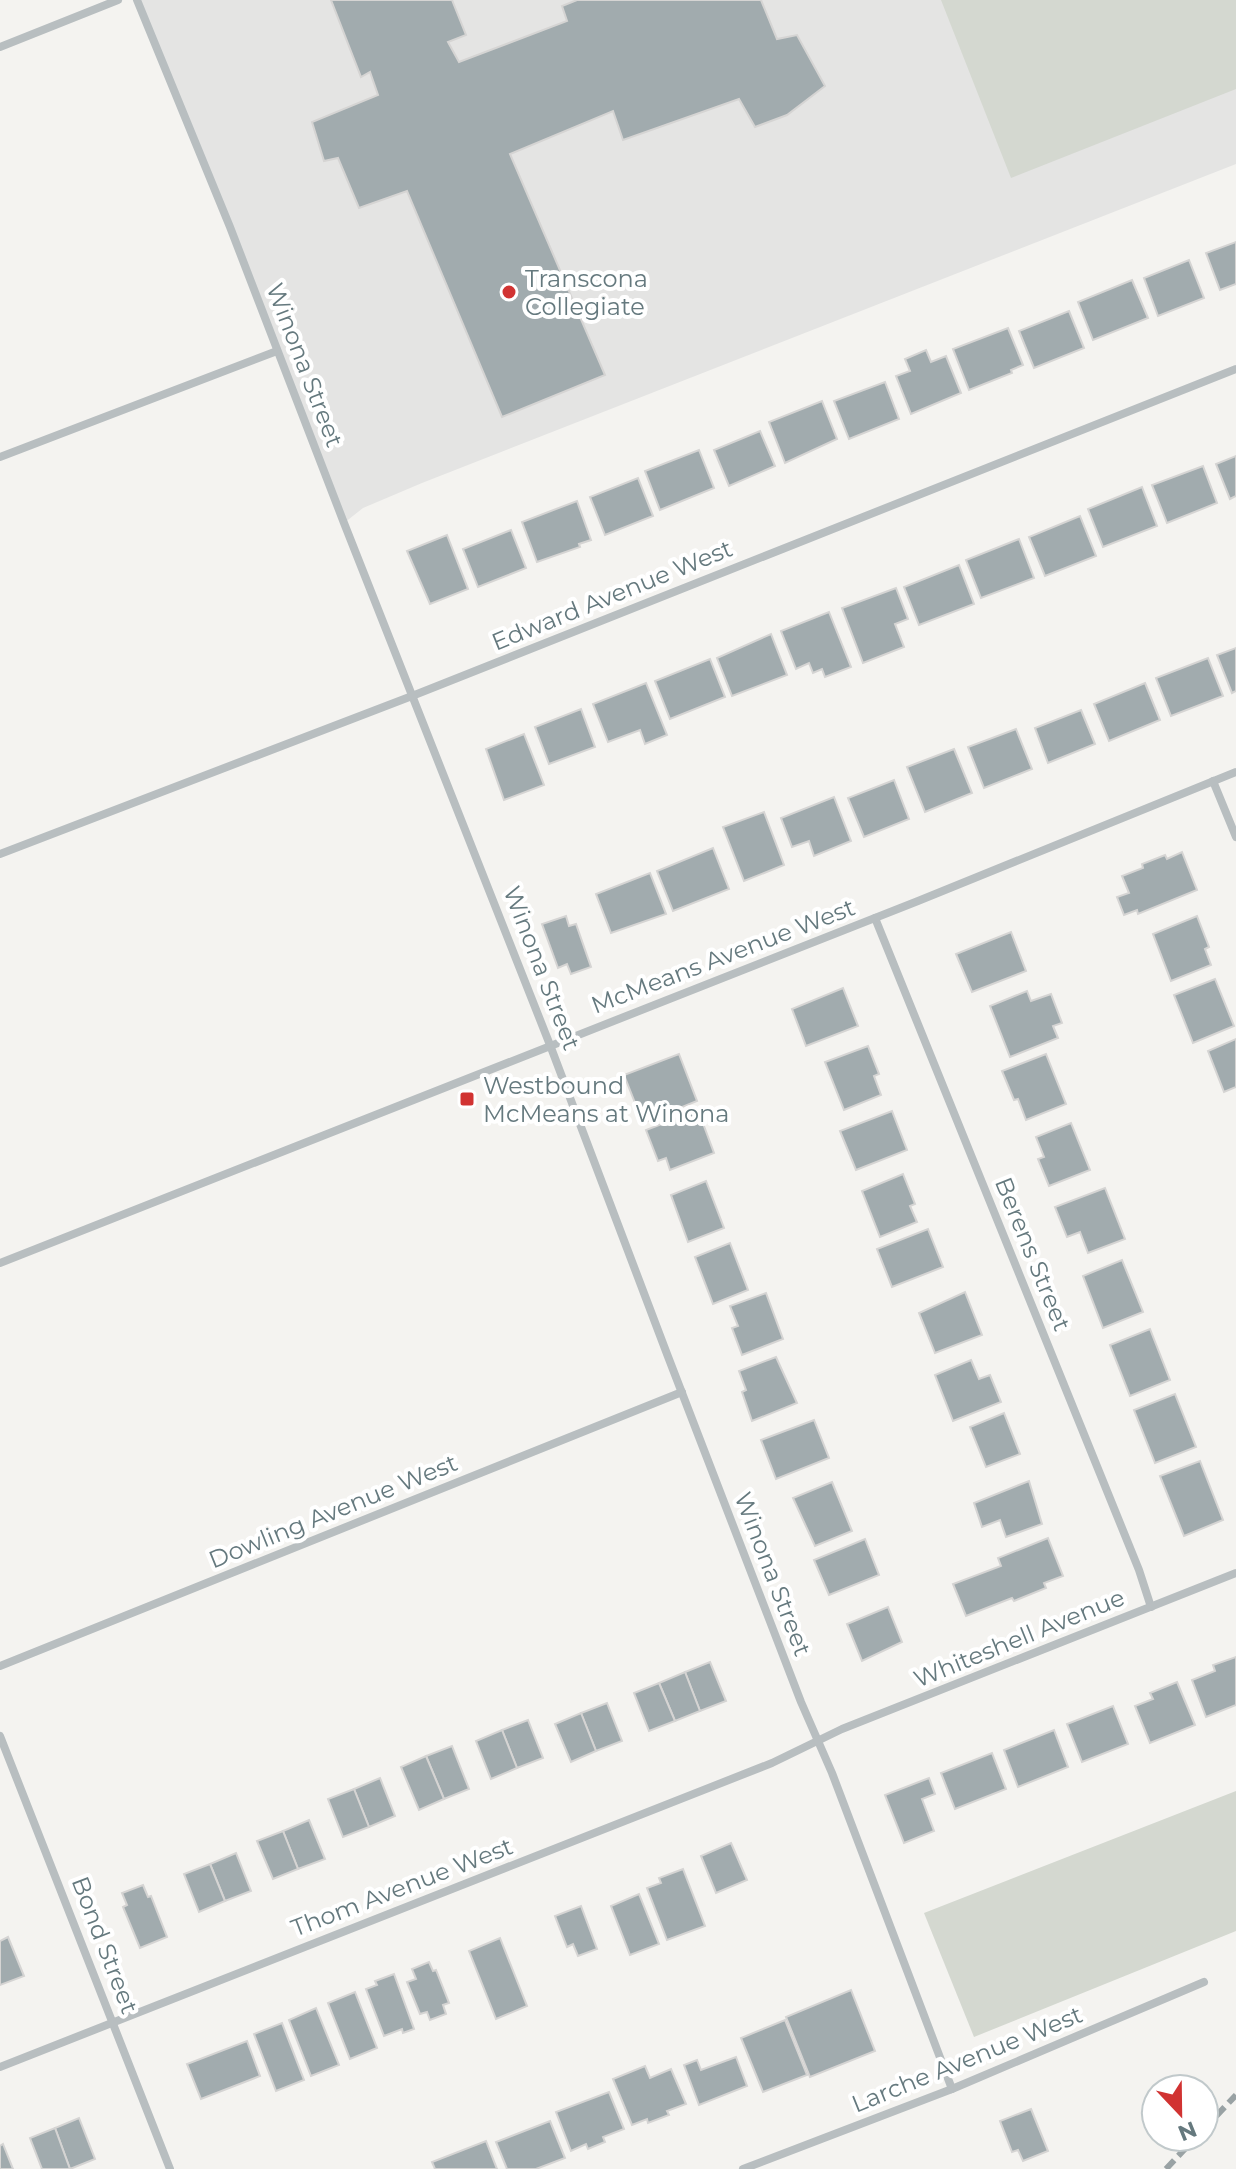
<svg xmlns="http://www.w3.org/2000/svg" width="1236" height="2169" viewBox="0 0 1236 2169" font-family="Montserrat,sans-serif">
<rect width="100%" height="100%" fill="#f4f3f0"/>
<path fill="#e4e4e3" d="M137,0H1236V164L422,483L363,508L344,523Z"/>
<g fill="#d4d8d0">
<path d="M941,0H1236V89L1011,178Z"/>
<path d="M1236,1791V1931L974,2037L924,1913Z"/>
</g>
<g fill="#a1abae" stroke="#d5d4d3" stroke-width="2">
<path d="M331,0H452L466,35L448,42L459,62L567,21L562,6L577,0H761L777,39L797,35L825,86L787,115L755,127L739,99L623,140L613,111L510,154L605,375L502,417L407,191L359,208L338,158L324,161L312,122L378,95L370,72L361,77Z"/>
<path d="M1236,242V284L1220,290L1206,253Z"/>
<path d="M1189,260L1204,298L1158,316L1144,278Z"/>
<path d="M1132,280L1148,318L1093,340L1078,302Z"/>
<path d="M1069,311L1084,348L1034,368L1019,331Z"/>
<path d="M1008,328L1023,365L1011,370L1012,373L969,390L953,349Z"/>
<path d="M926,350L931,362L946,356L961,393L911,414L896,376L910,371L905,359Z"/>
<path d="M885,382L899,419L849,439L834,401Z"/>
<path d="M822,401L837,439L785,463L769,422Z"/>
<path d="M760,431L775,466L729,486L714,450Z"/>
<path d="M699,450L714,488L660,510L645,471Z"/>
<path d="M1236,456V496L1230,499L1216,464Z"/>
<path d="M1203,466L1217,503L1167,523L1152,485Z"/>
<path d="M638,478L653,516L605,535L590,497Z"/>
<path d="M1142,487L1157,526L1103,547L1088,509Z"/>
<path d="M577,501L591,540L579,544L580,547L537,562L522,522Z"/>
<path d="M1080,516L1096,556L1045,576L1029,537Z"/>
<path d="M511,530L526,568L478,587L463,549Z"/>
<path d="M447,535L468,589L430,604L407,551Z"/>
<path d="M1019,539L1034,578L981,598L966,560Z"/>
<path d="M959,565L974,604L919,625L904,587Z"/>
<path d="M896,588L908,619L895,624L904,647L863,663L842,608Z"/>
<path d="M829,612L851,667L825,677L822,669L813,673L809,663L796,669L781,631Z"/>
<path d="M771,634L787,675L732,696L717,658Z"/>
<path d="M1236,648V691L1232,693L1217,655Z"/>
<path d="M1208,658L1223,696L1171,716L1156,678Z"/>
<path d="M710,659L725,697L670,719L655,681Z"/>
<path d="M646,683L667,735L645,744L640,730L608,742L593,704Z"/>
<path d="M1145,683L1160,720L1109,741L1094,704Z"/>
<path d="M581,709L595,747L549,764L535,727Z"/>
<path d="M1081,710L1095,744L1048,763L1035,728Z"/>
<path d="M1016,729L1032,769L984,788L968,747Z"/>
<path d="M524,734L544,785L504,800L486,749Z"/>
<path d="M954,749L972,793L925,812L907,767Z"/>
<path d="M894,780L909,819L864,837L848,798Z"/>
<path d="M834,797L851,841L814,856L809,841L792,847L781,818Z"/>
<path d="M764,812L784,865L744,881L723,827Z"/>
<path d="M713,848L729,889L673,911L657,871Z"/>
<path d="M1182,852L1197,890L1138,914L1137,910L1124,915L1117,897L1129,893L1122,876L1143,868L1142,864L1165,855L1167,859Z"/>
<path d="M650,873L666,914L611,933L596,894Z"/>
<path d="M566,916L569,926L576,924L591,967L571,974L567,964L558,968L542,924Z"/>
<path d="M1197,916L1209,947L1205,949L1211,965L1171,981L1153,934Z"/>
<path d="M1011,932L1026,971L972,992L956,954Z"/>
<path d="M1215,979L1234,1026L1193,1043L1174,995Z"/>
<path d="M843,988L858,1026L806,1046L792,1009Z"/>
<path d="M1027,991L1031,1001L1051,994L1062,1023L1053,1026L1058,1038L1010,1057L990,1006Z"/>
<path d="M1236,1039V1087L1224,1092L1208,1051Z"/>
<path d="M868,1046L879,1074L874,1076L881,1095L844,1110L825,1062Z"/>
<path d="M679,1054L697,1101L643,1123L624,1075Z"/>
<path d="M1046,1054L1066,1104L1026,1120L1018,1099L1014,1100L1002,1071Z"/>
<path d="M698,1110L714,1153L670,1170L666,1158L658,1161L646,1130Z"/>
<path d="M892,1111L907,1150L856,1170L840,1131Z"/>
<path d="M1071,1123L1090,1170L1049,1186L1038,1159L1044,1157L1036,1137Z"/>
<path d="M903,1174L915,1204L910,1206L917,1222L880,1237L862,1191Z"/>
<path d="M706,1181L724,1228L688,1242L671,1195Z"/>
<path d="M1105,1188L1125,1239L1088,1253L1080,1232L1067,1237L1055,1207Z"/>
<path d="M928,1229L943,1267L892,1287L877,1249Z"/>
<path d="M730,1243L748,1290L713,1304L695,1257Z"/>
<path d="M1122,1260L1143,1312L1103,1328L1083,1276Z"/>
<path d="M965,1292L982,1335L935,1353L919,1313Z"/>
<path d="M766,1293L783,1339L742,1355L732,1328L738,1326L730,1306Z"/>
<path d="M1150,1329L1170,1380L1130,1396L1110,1345Z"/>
<path d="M776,1357L797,1403L752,1421L742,1392L746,1390L739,1371Z"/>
<path d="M971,1360L979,1379L990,1375L1001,1402L953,1421L935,1375Z"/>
<path d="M1175,1394L1196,1447L1155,1463L1134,1410Z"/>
<path d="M1004,1413L1020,1454L986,1467L970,1427Z"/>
<path d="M814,1420L829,1458L776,1479L761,1440Z"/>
<path d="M1200,1461L1223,1520L1184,1536L1160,1476Z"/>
<path d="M1029,1481L1042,1524L1006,1537L1000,1520L982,1527L974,1503Z"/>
<path d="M832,1482L852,1531L815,1546L793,1498Z"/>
<path d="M1048,1538L1063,1576L1044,1583L1046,1588L1014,1601L1012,1598L966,1616L953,1584L1001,1566L998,1558Z"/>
<path d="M865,1539L879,1575L829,1595L814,1560Z"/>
<path d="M888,1607L902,1642L862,1661L847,1624Z"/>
<path d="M1236,1657V1705L1206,1717L1192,1680L1215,1671L1213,1665Z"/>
<path d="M710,1662L726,1701L700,1711L685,1672Z"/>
<path d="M685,1672L700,1711L675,1721L659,1683Z"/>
<path d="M1177,1682L1195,1725L1150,1743L1135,1706L1153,1699L1150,1693Z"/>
<path d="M659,1683L675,1721L649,1731L634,1693Z"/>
<path d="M607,1703L622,1741L596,1751L581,1713Z"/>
<path d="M1113,1706L1128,1744L1082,1762L1067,1724Z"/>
<path d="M581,1713L596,1751L571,1762L555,1724Z"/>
<path d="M528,1720L543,1758L517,1768L502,1730Z"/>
<path d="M502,1730L517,1768L491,1779L476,1741Z"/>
<path d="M1054,1730L1068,1767L1018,1787L1004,1750Z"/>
<path d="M452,1746L469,1789L444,1799L426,1756Z"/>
<path d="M992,1753L1006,1789L955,1809L941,1773Z"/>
<path d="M426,1756L444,1799L419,1810L401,1767Z"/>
<path d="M380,1778L395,1816L369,1827L354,1789Z"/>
<path d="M929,1778L935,1794L922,1799L934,1831L904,1843L885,1795Z"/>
<path d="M354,1789L369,1827L343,1837L328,1799Z"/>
<path d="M309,1820L325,1859L298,1869L283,1831Z"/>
<path d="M283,1831L298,1869L273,1879L257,1841Z"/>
<path d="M731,1843L747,1880L716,1893L701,1856Z"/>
<path d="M236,1853L251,1891L225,1901L210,1864Z"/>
<path d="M210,1864L225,1901L199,1912L184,1874Z"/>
<path d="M683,1869L705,1926L667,1940L647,1888L661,1883L659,1878Z"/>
<path d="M143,1885L148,1897L151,1896L167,1937L140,1948L123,1907L127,1905L122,1893Z"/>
<path d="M639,1894L659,1944L630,1955L611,1906Z"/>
<path d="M581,1906L597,1949L578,1956L573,1944L567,1947L555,1916Z"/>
<path d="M8,1937L24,1976L0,1985V1941Z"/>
<path d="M500,1938L527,2006L496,2019L469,1951Z"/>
<path d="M429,1962L433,1971L436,1970L449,2003L443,2005L446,2014L430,2020L427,2012L420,2014L407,1982L416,1979L412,1969Z"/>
<path d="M394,1974L414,2029L403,2033L402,2029L384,2036L366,1989L377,1985L375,1981Z"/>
<path d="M851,1990L875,2051L810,2077L786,2017Z"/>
<path d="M355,1992L377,2048L350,2059L328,2003Z"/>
<path d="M316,2008L339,2065L311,2076L289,2020Z"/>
<path d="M785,2020L807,2075L763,2092L741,2038Z"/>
<path d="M282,2023L304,2080L276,2091L254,2034Z"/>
<path d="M247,2041L260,2076L201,2099L187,2064Z"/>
<path d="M736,2057L747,2086L699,2105L684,2065L697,2060L701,2070Z"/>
<path d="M645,2066L650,2078L671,2069L686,2104L667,2111L669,2115L648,2123L647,2119L632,2125L613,2079Z"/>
<path d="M609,2092L624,2129L603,2137L605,2142L588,2149L586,2144L571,2151L556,2112Z"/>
<path d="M1031,2109L1048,2151L1023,2161L1018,2150L1012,2152L1000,2121Z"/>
<path d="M79,2118L95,2159L70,2169L55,2128Z"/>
<path d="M550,2121L565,2158L536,2169H507L496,2142Z"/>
<path d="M55,2128L70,2169H42L30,2138Z"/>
<path d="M486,2141L497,2169H435L432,2162Z"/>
<path d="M3,2144L13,2169H0V2146Z"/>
</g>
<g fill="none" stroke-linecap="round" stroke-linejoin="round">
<g stroke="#b8bec0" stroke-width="8">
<path d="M137,0L230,227L344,523L550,1045L667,1354L801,1702L832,1773L952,2089"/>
<path d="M0,47L118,0"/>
<path d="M0,457L277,351"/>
<path d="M1213,781L1236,837"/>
<path d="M0,854L412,696L1236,369"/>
<path d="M875,918L1139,1570L1151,1607"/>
<path d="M0,1263L918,901L1236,772"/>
<path d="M0,1666L682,1392"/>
<path d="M0,1736L170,2169"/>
<path d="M0,2067L772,1763L842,1729L1236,1573"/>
<path d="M743,2169L952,2089L1204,1982"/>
</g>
<g stroke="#99a2a4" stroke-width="6" stroke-dasharray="12 6" stroke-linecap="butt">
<path d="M1204,2129L1236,2095"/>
<path d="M1166,2169L1196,2137"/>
</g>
</g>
<g fill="#d13332" stroke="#fff" stroke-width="3">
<circle cx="509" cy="292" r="8"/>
<rect x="459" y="1091" width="16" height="16" rx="4"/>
</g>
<g text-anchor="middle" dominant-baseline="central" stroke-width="8" stroke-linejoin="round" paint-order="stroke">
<g font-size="24" fill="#65797e" stroke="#fff" text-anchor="start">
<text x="525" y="278">Transcona<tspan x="525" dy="28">Collegiate</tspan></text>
<text x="483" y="1085">Westbound<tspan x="483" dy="28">McMeans at Winona</tspan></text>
</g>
<g font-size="24" fill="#65797e" stroke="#fff">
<text transform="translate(305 365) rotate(69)">Winona Street</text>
<text transform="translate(612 595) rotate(-22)">Edward Avenue West</text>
<text transform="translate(723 956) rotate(-21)">McMeans Avenue West</text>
<text transform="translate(542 968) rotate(69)">Winona Street</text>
<text transform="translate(1033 1254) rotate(68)">Berens Street</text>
<text transform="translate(333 1511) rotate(-22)">Dowling Avenue West</text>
<text transform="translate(773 1574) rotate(69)">Winona Street</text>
<text transform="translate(1019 1638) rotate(-22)">Whiteshell Avenue</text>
<text transform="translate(402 1887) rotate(-21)">Thom Avenue West</text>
<text transform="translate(105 1945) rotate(69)">Bond Street</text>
<text transform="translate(967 2059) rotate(-22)">Larche Avenue West</text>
</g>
</g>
<g transform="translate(1180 2113) rotate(158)"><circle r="38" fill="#ffffff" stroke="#c1c9cb" stroke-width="2"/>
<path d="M0-6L14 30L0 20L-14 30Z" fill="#d13332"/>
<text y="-12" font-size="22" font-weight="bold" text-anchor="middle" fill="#65797e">N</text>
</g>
</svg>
